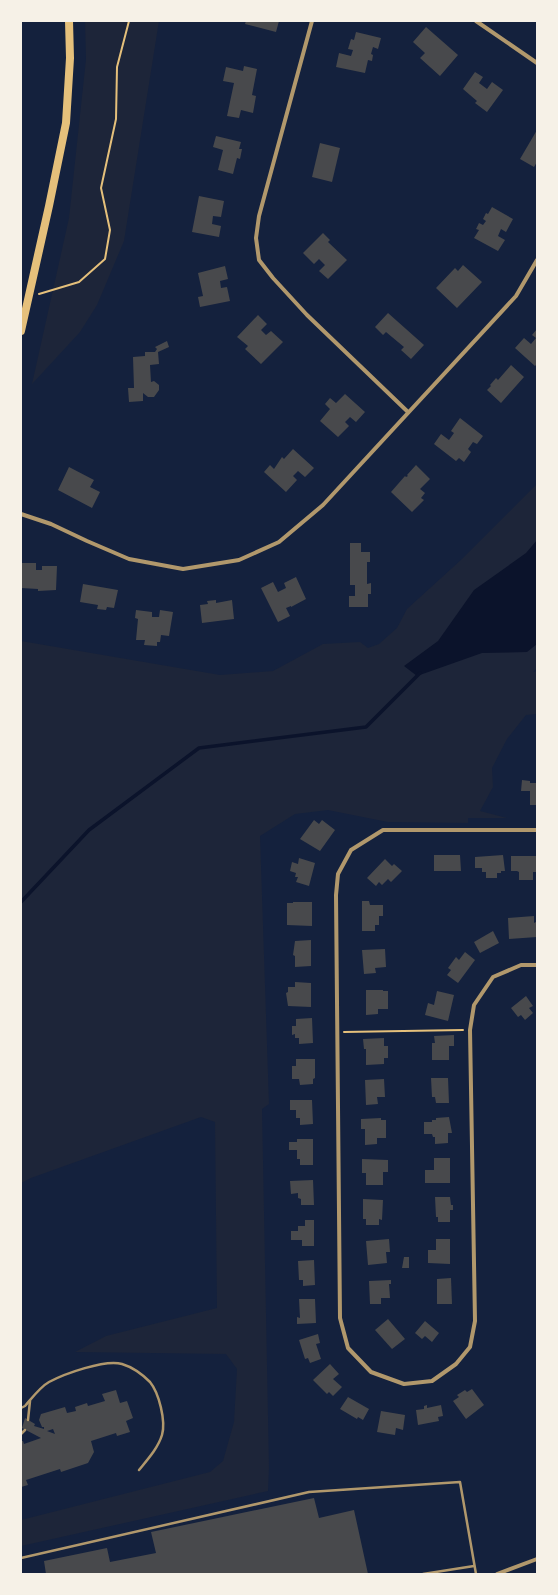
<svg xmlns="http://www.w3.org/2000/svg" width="558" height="1595" viewBox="0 0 558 1595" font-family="Commissioner,sans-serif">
<rect width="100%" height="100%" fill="#14213d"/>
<g fill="#1d2539">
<path d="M85,21H159L124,241L97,305L80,332L32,384L69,218L86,59Z"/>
<path d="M537,484V668L533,672L537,671V714L526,715L507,739L492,768L493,787L480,811L507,818H468V823L388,822L328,810L295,814L260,836L269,1104L262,1109L269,1467L268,1491L21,1546V1520L210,1472L223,1461L234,1422L237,1369L226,1354L75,1352L106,1336L217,1308L215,1122L201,1117L31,1178L21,1183V641L220,675L273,671L323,644L360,642L368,648L379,644L397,628L407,609L462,559Z"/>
</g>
<path fill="#0b132b" d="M537,540V644L527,652L482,653L417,676L404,666L438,641L474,590L526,553Z"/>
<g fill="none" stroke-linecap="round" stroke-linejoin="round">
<path stroke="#0b132b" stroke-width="3.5" d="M21,902L89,830L199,748L366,727L420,673"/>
</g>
<g fill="#48494c" fill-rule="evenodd">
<path d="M246,21H279L276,32L245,24Z"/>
<path d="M426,27L458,55L440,76L420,58L425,53L413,42Z"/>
<path d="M356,32L381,38L378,49L373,47L371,54L373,55L372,61L368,60L365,73L336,67L339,53L351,56L353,50L348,49L351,39L354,40Z"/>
<path d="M244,66L257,69L252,95L256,96L253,113L241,110L239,118L227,116L234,83L223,81L226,67L243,71Z"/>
<path d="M475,72L483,77L479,83L487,89L492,82L503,90L487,112L475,103L477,101L463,89Z"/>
<path d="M537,130V162L534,167L520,159Z"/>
<path d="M216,136L241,142L239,149H242L240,159L237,158L233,174L218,170L223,150L213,147Z"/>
<path d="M320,143L340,148L332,182L312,177Z"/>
<path d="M199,196L224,201L221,217L213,216L212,224L221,226L219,237L192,232Z"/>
<path d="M492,207L513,219L506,232L501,229L498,236L505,240L498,251L474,238L479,230L476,229L479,223L483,225L486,221L483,219L486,213L488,214Z"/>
<path d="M323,233L330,240L328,242L347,260L328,279L319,271L325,265L319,259L314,264L303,253Z"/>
<path d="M463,265L482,282L457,308L436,288L455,268L458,271Z"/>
<path d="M225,266L228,279L220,281L221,288L227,287L230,301L200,307L198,297L203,296L198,273Z"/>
<path d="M388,313L424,345L411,359L401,350L404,347L386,332L383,335L375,327Z"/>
<path d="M258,315L267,324L261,330L266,335L271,331L283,342L261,364L245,349L248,346L237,337Z"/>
<path d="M537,329V364L535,366L515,348L524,338L531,344L536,338L532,335Z"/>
<path d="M167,341L169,347L158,352L159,364L150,365L151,382L154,381L159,385V390L154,397H148L143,393V401L129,402L128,388H134L133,357L145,356V352H155L157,349L155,347Z"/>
<path d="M511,365L524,377L501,403L487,390L491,386L490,385L496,378L498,380Z"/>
<path d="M345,394L365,412L356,422L350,417L345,422L349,426L338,437L320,421L330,409L325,404L330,398L336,403Z"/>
<path d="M460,418L483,436L477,444L473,442L468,449L471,452L464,462L459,458L456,461L434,444L441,434L449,440L454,433L451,431Z"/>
<path d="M293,449L314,468L305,477L298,471L293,476L297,480L286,492L264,472L270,465L274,469L282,457L284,459Z"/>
<path d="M416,465L430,479L420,489L425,493L421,498L424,500L412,512L391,492L405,476L406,477L408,476L407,475Z"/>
<path d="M69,467L94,480L90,487L100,492L92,508L58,490Z"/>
<path d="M350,543H361V552H370V562H367V584L371,583V594H368V607H349V596H355V585H350Z"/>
<path d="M22,563H36V570H42V566H57L56,590L38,591V589L21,588Z"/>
<path d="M296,577L306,599L291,607V606L286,608L290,616L278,622L261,588L273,582L278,592L286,588L284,583Z"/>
<path d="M83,584L118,590L114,608L107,607L106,610L97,609L98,605L80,602Z"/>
<path d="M216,600V603L232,600L234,619L202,623L200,605L208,604L207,601Z"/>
<path d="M136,610L152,612V617H159L160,610L173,612L169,636L161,635L160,642H157V646L144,645L145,640H136L138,619L135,618Z"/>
<path d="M522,780L530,781V783H537V805H530V791H521Z"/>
<path d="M314,820L319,824L322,820L335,830L320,851L300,839Z"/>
<path d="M434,855H460L461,871H434Z"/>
<path d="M503,855L505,871H501V873H497V878H486V872H482V868H475V857Z"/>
<path d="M511,856H537V872H533V880H519V872L517,871H511Z"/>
<path d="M299,858L315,863L309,886L296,882L298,877H295L296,873L290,871L292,862L298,864Z"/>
<path d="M385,859L392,866L394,864L402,871L391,882L388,879L382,885L379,882L376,886L367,878Z"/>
<path d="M362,901H369L370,905H383V916H379V925H375V931H362Z"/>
<path d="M293,902H312V926L287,925V903H293Z"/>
<path d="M534,916V923L536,922L537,937L509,939L508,918Z"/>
<path d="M493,931L499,943L480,953L474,942Z"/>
<path d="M311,940V966L295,967V956L293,955L295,941Z"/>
<path d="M385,949L386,967L375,968L376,973L364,974L362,950Z"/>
<path d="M465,952L475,960L458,983L447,975L451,970L448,968L456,957L459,960Z"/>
<path d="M295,982L311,983V1007L288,1006L286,993L288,992V987H295Z"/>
<path d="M366,990H383V991H388V1009H378V1014L366,1015Z"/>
<path d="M437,991L454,995L448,1021L425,1015L428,1003L434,1005Z"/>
<path d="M526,996L533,1006L529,1008L533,1013L525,1020L521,1015L518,1017L511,1008Z"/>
<path d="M312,1018L313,1043L299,1044V1038H295V1034L292,1035V1026H296V1019Z"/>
<path d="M454,1035V1046H449V1060H432V1043H435L434,1036Z"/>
<path d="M384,1038V1046H388V1058H384V1064L366,1065V1049H364L363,1039Z"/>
<path d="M296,1059H315V1078L313,1079V1084L300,1085L299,1079H292V1066H296Z"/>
<path d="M431,1078H448L449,1103H436L435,1097H432Z"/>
<path d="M384,1079L385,1097H377L378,1104L366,1105L365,1080Z"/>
<path d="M290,1100H312L313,1124L300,1125V1118H296V1110H290Z"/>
<path d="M449,1117L452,1133H448V1143L435,1144V1137H433L432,1134H424V1122H432V1120H436V1118Z"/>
<path d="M381,1118V1120H386V1138H377V1144L365,1145V1129H361V1119Z"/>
<path d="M297,1139H313V1165H300V1159H297V1150H289V1142H297Z"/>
<path d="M434,1158H450V1183H425V1170H434Z"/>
<path d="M362,1159L388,1160V1172H383V1185H366V1173H362Z"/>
<path d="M313,1180L314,1205H301V1199L298,1198V1193L291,1194L290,1181Z"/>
<path d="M435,1197H450L451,1205H453V1210H450V1222H438V1217H436Z"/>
<path d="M363,1199L383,1200L382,1220L379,1219V1225H366V1219H363Z"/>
<path d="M305,1220H314V1246H302V1240H291V1231H298V1226H305Z"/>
<path d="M389,1239L390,1252H386L387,1263L368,1265L366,1241Z"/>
<path d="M436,1239H450V1264L428,1263V1250H436Z"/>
<path d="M404,1257H409V1268H402Z"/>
<path d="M314,1260L315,1285L303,1286V1280H299L298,1261Z"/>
<path d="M451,1278L452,1304H437V1279Z"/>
<path d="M391,1280V1284H389L390,1298H381V1304H370L369,1281Z"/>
<path d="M299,1299H315L316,1323L297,1324V1317L300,1318Z"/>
<path d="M388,1319L405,1339L392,1349L375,1330Z"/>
<path d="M425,1321L439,1333L432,1342L425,1336L422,1339L415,1333Z"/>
<path d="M318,1334L320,1343L316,1344L321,1359L310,1363L308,1358L305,1359L299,1340Z"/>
<path d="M330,1364L339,1374L333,1379L342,1387L333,1396L329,1392L327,1394L313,1380Z"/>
<path d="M472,1389L484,1405L466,1419L453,1401L459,1397L457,1395L465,1390L467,1392Z"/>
<path d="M116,1390L120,1403L127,1401L133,1418L126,1421L130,1432L117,1436L116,1433L91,1441L94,1452L88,1463L61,1472L60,1469L26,1480L28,1485L21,1487V1441H23L24,1444L41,1438L22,1428L25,1418L35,1424L34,1426L44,1429V1427H42L39,1420L41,1414L65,1407L67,1413L76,1411L75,1407L87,1403L88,1406L105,1401L102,1394ZM53,1429L55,1434L47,1431Z"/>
<path d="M348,1397L369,1409L363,1420L358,1417L357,1419L340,1409Z"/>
<path d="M427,1405V1408L441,1405L443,1416L438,1417L439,1421L418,1425L416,1410L424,1409V1406Z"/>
<path d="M381,1411L405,1415L403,1430L396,1428L395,1435L377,1432Z"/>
<path d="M314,1498L319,1518L354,1510L368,1574H46L44,1561L107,1548L110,1562L156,1553L151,1532Z"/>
</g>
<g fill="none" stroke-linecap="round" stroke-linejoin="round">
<g stroke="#e5c07b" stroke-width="2">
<path d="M39,294L79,282L105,259L110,230L101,188L116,119L117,67L129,21"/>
<path d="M344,1032L463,1030"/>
</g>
<g stroke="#b1986c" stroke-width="2.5">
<path d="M21,1408L25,1406C32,1398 40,1387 49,1382C64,1374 105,1359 122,1364C132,1367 143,1375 150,1382C159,1393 166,1421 162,1435C158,1448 148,1459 139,1470"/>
<path d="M28,1420L30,1401"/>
<path d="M21,1434L25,1430"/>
<path d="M21,1558L309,1492L460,1482L476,1574"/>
<path d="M423,1574L474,1566"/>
</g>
<g stroke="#b1986c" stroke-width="4">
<path d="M312,21L259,216L256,238L259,260L273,278L307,315L408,412"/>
<path d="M476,21L537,63"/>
<path d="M21,514L51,524L87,541L129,559L183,569L239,560L279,542L323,505L516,296L537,260"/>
<path d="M537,830H383L351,850L338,874L336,895L340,1318L348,1348L371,1372L404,1384L432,1381L456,1364L470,1347L475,1321L470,1030L474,1005L493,977L521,965H537"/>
<path d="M497,1574L537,1559"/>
</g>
<path stroke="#e5c07b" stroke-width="8" d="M21,331L49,206L66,123L70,58L69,21"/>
</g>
<rect width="558" height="1595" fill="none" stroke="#f6f1e7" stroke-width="44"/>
</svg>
